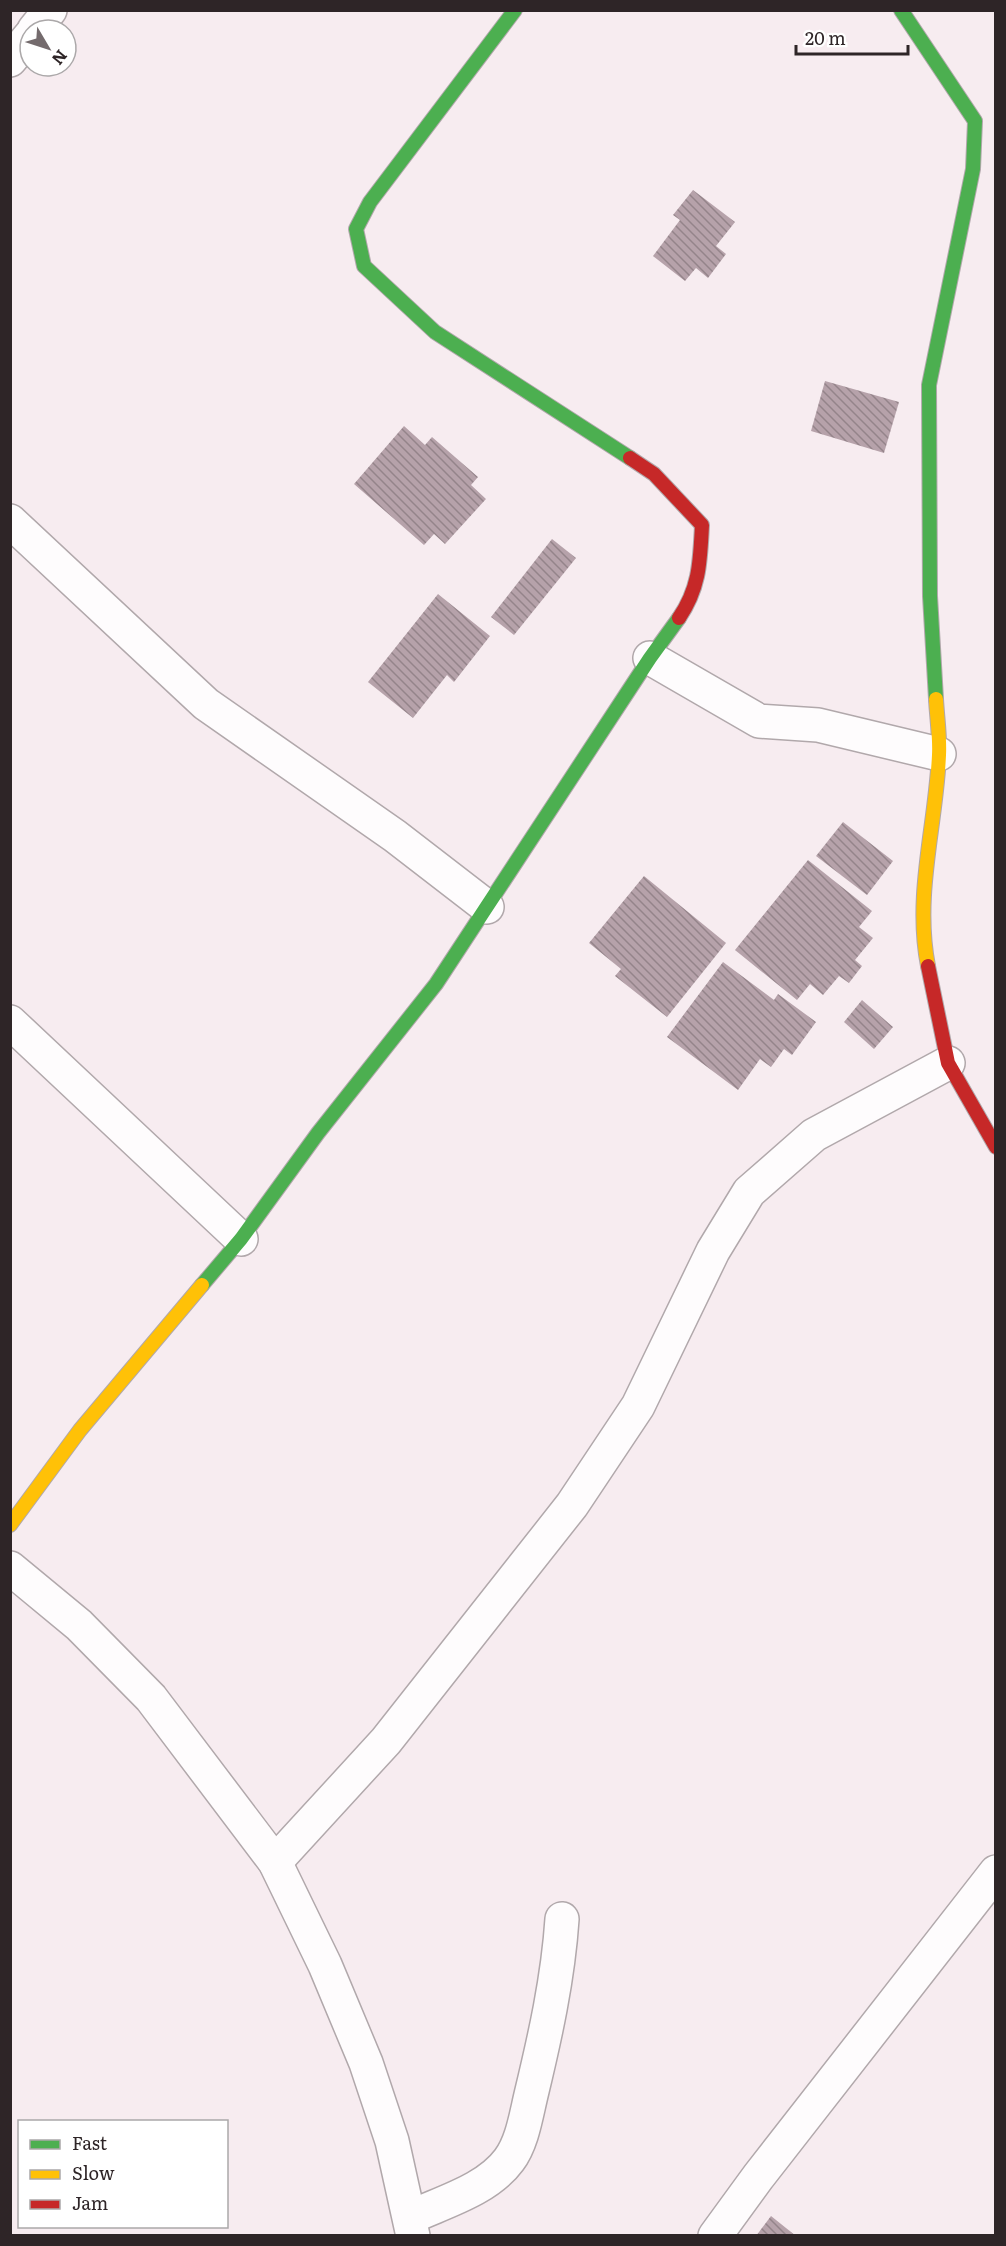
<svg xmlns="http://www.w3.org/2000/svg" width="1006" height="2246" viewBox="0 0 1006 2246" font-family="Literata,serif">
<defs>
<pattern id="building-back-hatch" width="6" height="6" patternUnits="userSpaceOnUse" patternTransform="scale(1.5)"><rect width="6" height="6" fill="#b6a2aa"/><path d="M-1 5l2 2M0 0l6 6M5-1l2 2" fill="none" stroke="#94848a"/></pattern>
</defs>
<rect width="100%" height="100%" fill="#f7ecf0"/>
<g fill="url(#building-back-hatch)">
<path d="M693,190L735,222L716,246L726,254L708,278L696,268L685,281L653,256L680,220L673,215Z"/>
<path d="M825,381L899,402L884,453L811,431Z"/>
<path d="M404,426L425,445L432,437L478,477L471,485L486,499L445,544L434,534L424,545L354,484Z"/>
<path d="M552,539L576,558L514,635L491,617Z"/>
<path d="M438,594L490,636L454,682L447,675L413,718L368,682Z"/>
<path d="M843,822L893,861L867,895L816,856Z"/>
<path d="M808,860L872,911L859,927L873,938L855,960L862,966L849,983L839,976L823,995L810,984L797,1000L735,950Z"/>
<path d="M644,876L726,943L667,1017L615,976L621,969L589,943Z"/>
<path d="M723,962L774,1000L778,994L816,1022L792,1055L784,1049L771,1067L760,1059L738,1090L667,1037Z"/>
<path d="M862,1000L893,1027L874,1049L844,1022Z"/>
<path d="M771,2216L796,2236H756Z"/>
</g>
<g fill="none" stroke-linecap="round" stroke-linejoin="round">
<defs>
<g id="street">
<path d="M34,30L50,10"/>
<path d="M10,60L30,36"/>
<path d="M10,521L206,704L395,836L487,907"/>
<path d="M650,658L759,721L818,725L939,754"/>
<path d="M10,1022L241,1239"/>
<path d="M10,1568L79,1625L151,1698L275,1862L325,1965L366,2063L392,2141L413,2236"/>
<path d="M275,1862L386,1741L572,1505L638,1406L713,1251L749,1192L814,1135L948,1063"/>
<path d="M411,2217C443,2202 487,2190 509,2160C522,2143 526,2116 531,2095C545,2037 558,1979 562,1919"/>
<path d="M715,2236L758,2177L996,1872"/>
</g>
<g id="fast">
<path d="M515,10L370,202L356,229L364,266L435,332L630,458"/>
<path d="M901,10L975,121L973,169L929,385L930,596L936,699"/>
<path d="M202,1285L241,1239L318,1133L436,984L650,658L679,618"/>
</g>
<g id="slow">
<path d="M928,966C914,895 936,825 939,755C940,737 937,718 936,699"/>
<path d="M10,1525L80,1430L202,1285"/>
</g>
<g id="jam">
<path d="M630,458L654,474L702,525C700,561 700,587 679,618"/>
<path d="M928,966L948,1063L996,1147"/>
</g>
</defs>
<use href="#street" stroke="#b1a8ab" stroke-width="36"/>
<use href="#fast" stroke="#b1a8ab" stroke-width="16"/>
<use href="#slow" stroke="#b1a8ab" stroke-width="16"/>
<use href="#jam" stroke="#b1a8ab" stroke-width="16"/>
<use href="#street" stroke="#fefcfd" stroke-width="33"/>
<use href="#fast" stroke="#4caf50" stroke-width="14"/>
<use href="#slow" stroke="#ffc107" stroke-width="14"/>
<use href="#jam" stroke="#c62828" stroke-width="14"/>
</g>
<rect width="1006" height="2246" fill="none" stroke="#2e2527" stroke-width="24"/>
<rect x="18" y="2120" width="210" height="108" fill="#ffffff" stroke="#aba8a9" stroke-width="1.5"/>
<rect x="30" y="2140" width="30" height="9" fill="#4caf50" stroke="#aba8a9" stroke-width="1.5"/>
<text x="72" y="2150" font-size="18" fill="#2e2527">Fast</text>
<rect x="30" y="2170" width="30" height="9" fill="#ffc107" stroke="#aba8a9" stroke-width="1.5"/>
<text x="72" y="2180" font-size="18" fill="#2e2527">Slow</text>
<rect x="30" y="2200" width="30" height="9" fill="#c62828" stroke="#aba8a9" stroke-width="1.5"/>
<text x="72" y="2210" font-size="18" fill="#2e2527">Jam</text>
<g transform="translate(48 48) rotate(129)"><circle r="28" fill="#ffffff" stroke="#aba8a9" stroke-width="1.5"/>
<path d="M0-4.5L10 22L0 15L-10 22Z" fill="#746b6d"/>
<text y="-9" font-size="16" font-weight="bold" text-anchor="middle" fill="#2e2527">N</text>
</g>
<path d="M796 45v9h112v-9" fill="none" stroke="#2e2527" stroke-width="3"/>
<text x="805" y="45" font-size="18" fill="#2e2527" stroke="#ffffff" stroke-width="4.5" paint-order="stroke">20 m</text>
</svg>
